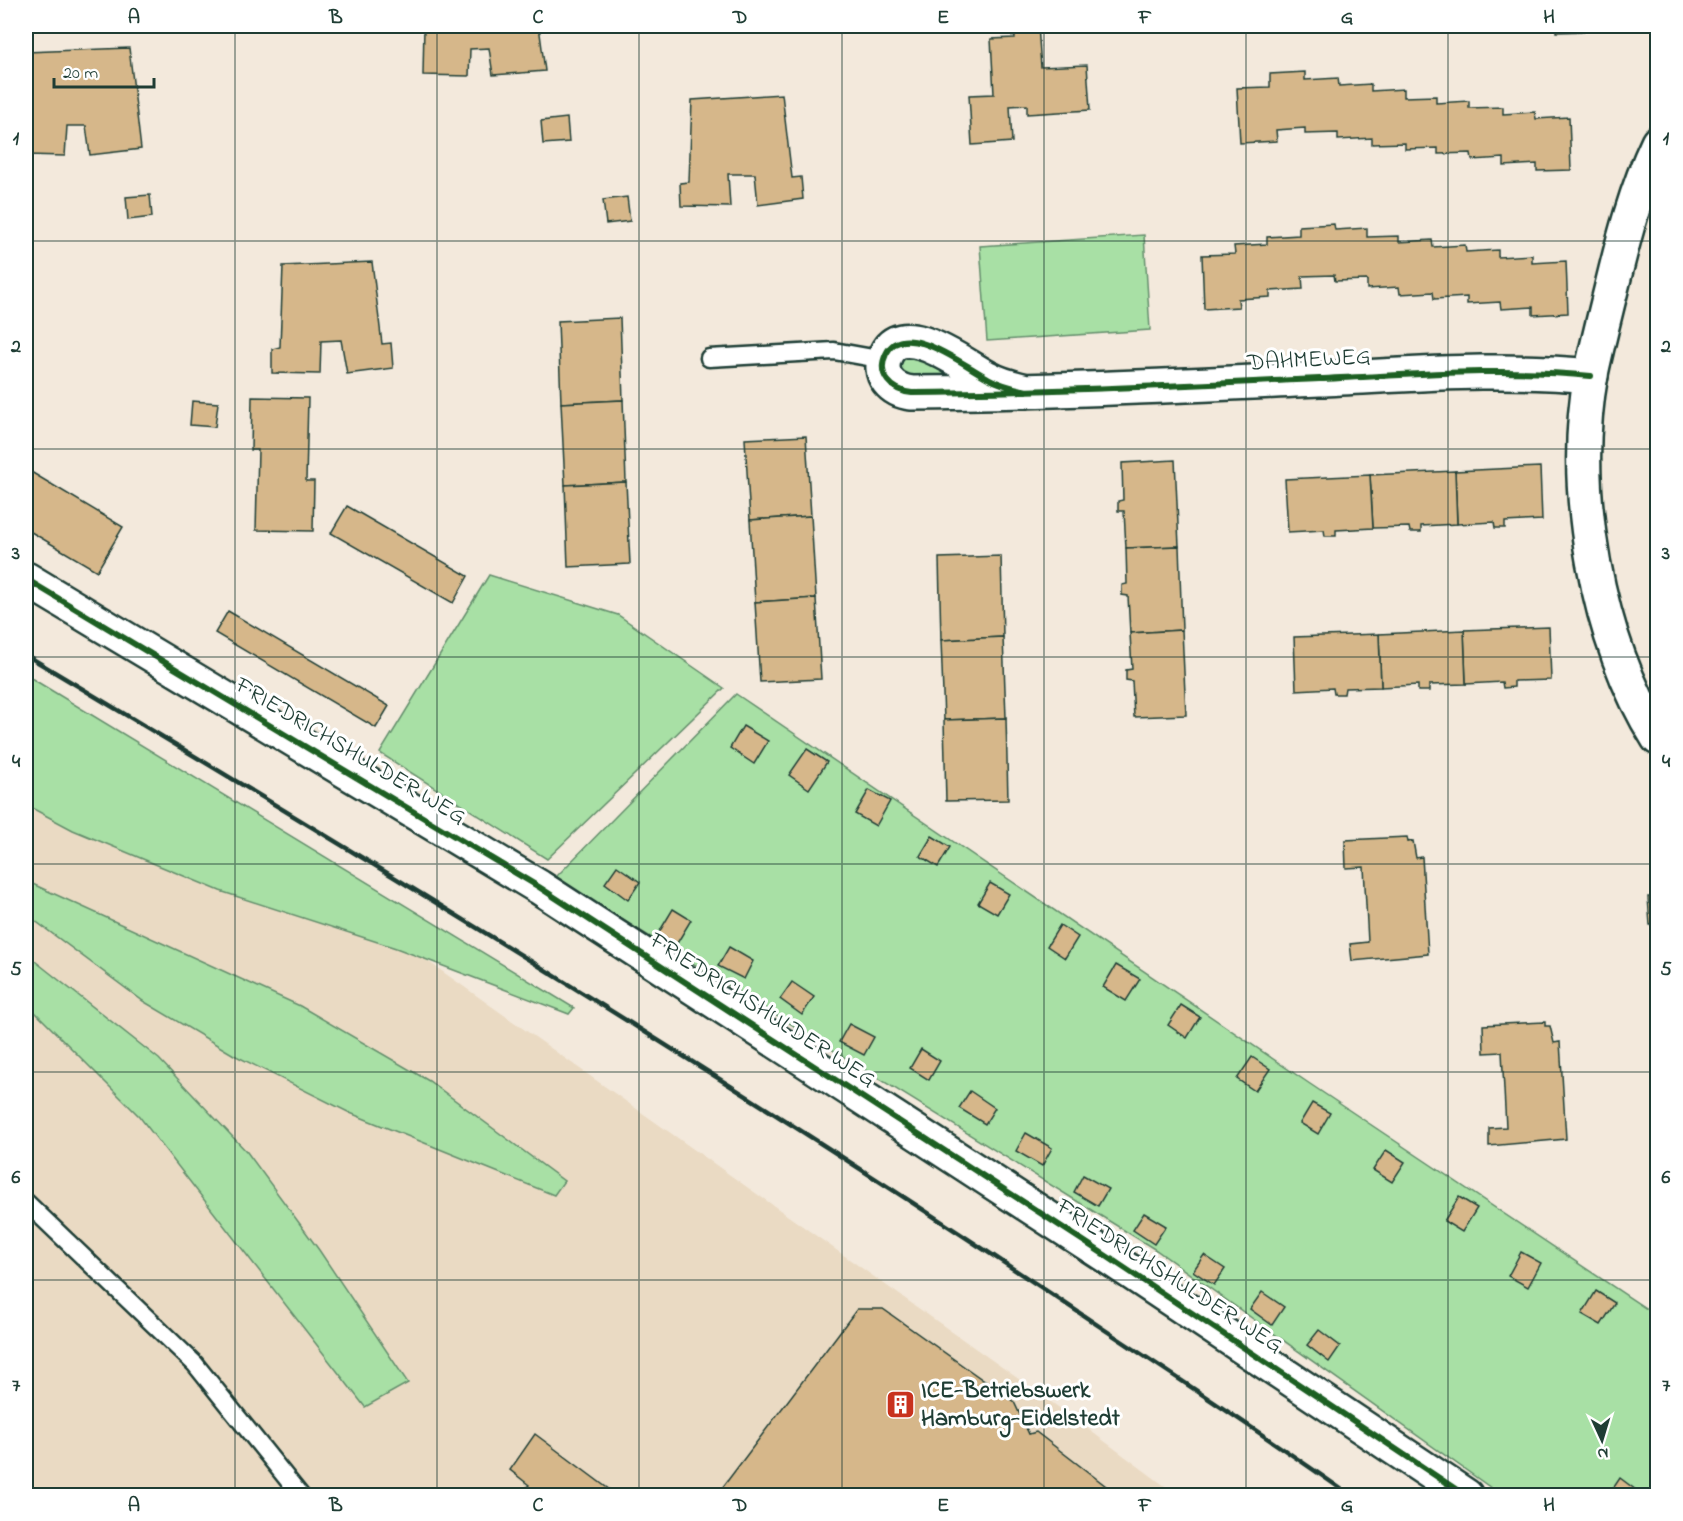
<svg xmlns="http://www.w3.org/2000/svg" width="1683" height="1521" viewBox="0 0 1683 1521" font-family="'Indie Flower',sans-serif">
<rect width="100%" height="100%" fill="#f3e9dc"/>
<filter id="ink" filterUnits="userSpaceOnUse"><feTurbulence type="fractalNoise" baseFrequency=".0167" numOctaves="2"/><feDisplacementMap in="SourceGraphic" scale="12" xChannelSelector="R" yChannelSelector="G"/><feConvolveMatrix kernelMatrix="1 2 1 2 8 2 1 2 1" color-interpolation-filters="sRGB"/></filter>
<g filter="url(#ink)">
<path fill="#eadac3" d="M26,690L354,909L1061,1409L1177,1495H26Z"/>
<g fill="#a8e0a5" stroke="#648e6c" stroke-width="1.5">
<path d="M1144,235L1150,330L987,341L980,246Z"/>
<path d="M910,353L957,377L912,382L899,370L901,359Z"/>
<path d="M489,575L618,615L724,688L547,859L380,753Z"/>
<path d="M26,675L574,1008L569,1014L396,948L220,891L73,830L26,805Z"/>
<path d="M736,694L1310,1084L1657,1316V1495H1501L1156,1250L555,878Z"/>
<path d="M26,881L300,1006L429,1081L564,1181L554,1195L350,1113L234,1055L143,1001L26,914Z"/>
<path d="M26,954L159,1059L247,1152L319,1250L408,1383L365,1407L139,1116L26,1003Z"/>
</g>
<g fill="#d6b78a" stroke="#1f3d34" stroke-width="1.5">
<path d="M424,26H539L545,71L493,75L489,48L470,49L469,76L423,75Z"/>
<path d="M1014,26H1038L1041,67L1087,65L1090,110L1027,114V105L1010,106L1012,142L972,145L969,95L994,94L991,39L1015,38Z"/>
<path d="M1556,26H1588V31L1556,32Z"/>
<path d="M129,48L141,149L90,155L86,126H67L65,156L26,155V52Z"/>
<path d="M1305,72V80L1338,78L1339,86L1371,84V91L1404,89V97L1436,96V103L1469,101V108L1503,107V114L1535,112L1536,119L1569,117L1571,170L1537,171V164L1504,166V158L1472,160L1471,153L1438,154V148L1405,149V143L1372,144V138L1338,140V133L1305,134V128L1276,130L1277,141L1240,143L1237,88L1270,87V74Z"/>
<path d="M782,94L792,178L801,177L803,199L758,205L755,174H728L730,207L681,206L680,183L689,182L692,100Z"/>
<path d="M567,118L569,142L543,144L541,121Z"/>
<path d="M150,195L152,217L128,220L126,197Z"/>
<path d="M627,197L630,221L606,224L603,200Z"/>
<path d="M1334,224L1335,230L1367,228V237L1399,236V242L1432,240L1433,247L1465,245L1466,252L1498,250V257L1532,255V263L1566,261L1568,313L1533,315V307L1501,309L1500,302L1467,304V297L1434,299L1433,292L1400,294L1399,287L1367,289V280L1335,281L1334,275L1302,276L1303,289L1270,291V297L1238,299L1239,307L1204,309L1202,255L1235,254L1234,246L1267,244V237L1299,235V226Z"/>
<path d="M372,262L382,344L391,343L393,368L347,374L341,340L321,341L320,374L272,373V349L280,347L283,266Z"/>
<path d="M620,318L623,400L561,403L558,321Z"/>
<path d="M252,397L308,398L306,481H314L313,531L256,530L258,450H251Z"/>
<path d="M623,400L626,482L565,485L561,403Z"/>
<path d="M192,401L218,403L215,427L190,425Z"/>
<path d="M806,436L811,516L750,520L745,439Z"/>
<path d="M1175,460L1179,546L1126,548L1124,511H1118V501L1123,500L1122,463Z"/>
<path d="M1540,467L1542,520L1505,522V528H1495L1494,522L1457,524L1455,471Z"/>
<path d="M26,469L123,527L97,571L26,529Z"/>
<path d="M1455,471L1457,524L1421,526V532H1410L1409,527L1373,528L1370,475Z"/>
<path d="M1370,475L1373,528L1336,530V536H1325L1324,530L1288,532L1285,479Z"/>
<path d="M626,482L630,564L568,567L565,485Z"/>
<path d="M347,506L468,576L453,603L331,533Z"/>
<path d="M811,516L816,598L755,602L750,520Z"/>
<path d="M1179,546L1182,630L1130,633L1128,596L1122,595V585L1127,584L1126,548Z"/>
<path d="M1001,556L1003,637L941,640L939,558Z"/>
<path d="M816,598L821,679L760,682L755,602Z"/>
<path d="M228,611L389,706L376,728L215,633Z"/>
<path d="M1549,627L1551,680L1514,681V687L1503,688L1502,682L1466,684L1464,630Z"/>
<path d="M1182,630L1186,715L1134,717L1132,681L1126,680V670L1132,669L1130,633Z"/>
<path d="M1464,630L1466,684L1429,685V691H1418V685L1381,687L1379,634Z"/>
<path d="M1379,634L1381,687L1345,688L1344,694H1334L1333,688L1296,690L1294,637Z"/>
<path d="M1003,637L1006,718L944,720L941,640Z"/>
<path d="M1006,718L1008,800L946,801L944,720Z"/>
<path d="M743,726L768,741L754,764L730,748Z"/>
<path d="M807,749L827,762L809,789L789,775Z"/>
<path d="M869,790L890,801L876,826L855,814Z"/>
<path d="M932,836L950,847L938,867L920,856Z"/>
<path d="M1407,837L1408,842L1413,841L1416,858L1422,857L1428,954L1352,961L1350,944L1368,942L1364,867L1346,868L1345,840Z"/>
<path d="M617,866L640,882L628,900L605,883Z"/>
<path d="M990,883L1009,894L997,914L978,903Z"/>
<path d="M1648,897H1658V924L1650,925Z"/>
<path d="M673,909L691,920L676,945L658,934Z"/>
<path d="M1060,925L1078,937L1065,958L1047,946Z"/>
<path d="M729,947L753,961L744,979L718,966Z"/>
<path d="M1116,965L1140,979L1126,1001L1103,987Z"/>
<path d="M792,982L814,997L802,1015L780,999Z"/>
<path d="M1181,1005L1200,1017L1187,1038L1168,1025Z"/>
<path d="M1545,1022V1026H1550L1554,1043L1560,1042L1566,1139L1489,1146V1128L1506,1127L1502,1052L1484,1053L1483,1025Z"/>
<path d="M849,1024L874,1037L864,1055L839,1042Z"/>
<path d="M921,1049L940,1061L929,1080L910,1068Z"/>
<path d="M1252,1057L1270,1069L1255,1091L1237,1079Z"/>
<path d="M970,1091L995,1108L985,1124L959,1108Z"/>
<path d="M1312,1103L1330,1113L1318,1134L1300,1123Z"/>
<path d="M1026,1133L1052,1148L1042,1166L1016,1151Z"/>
<path d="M1386,1150L1405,1162L1392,1182L1373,1170Z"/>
<path d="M1083,1175L1108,1189L1098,1206L1074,1192Z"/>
<path d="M1459,1197L1477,1208L1462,1232L1444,1221Z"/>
<path d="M1144,1213L1166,1226L1154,1244L1133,1230Z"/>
<path d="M1521,1252L1541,1263L1528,1287L1508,1276Z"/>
<path d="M1204,1255L1225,1269L1214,1285L1193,1271Z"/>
<path d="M1596,1291L1615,1303L1601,1325L1582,1314Z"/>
<path d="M1262,1292L1284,1307L1272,1325L1250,1309Z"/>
<path d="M857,1309H883L1014,1402L1029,1434L1036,1432L1119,1496H716Z"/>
<path d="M1319,1330L1340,1346L1329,1362L1307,1345Z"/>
<path d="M535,1434L618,1496H531L524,1490L529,1485L510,1470Z"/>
<path d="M1620,1478L1644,1496H1608Z"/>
</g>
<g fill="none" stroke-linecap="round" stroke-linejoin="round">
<defs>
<g id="lane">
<path d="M709,358L834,351L884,360"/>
<path d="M26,1202L195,1364L301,1496"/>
</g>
<g id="street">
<path d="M1658,143C1636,189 1623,240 1611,290C1604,318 1597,346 1591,374C1570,489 1596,639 1658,738"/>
<path d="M1027,391C1014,388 1000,385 988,378C966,367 903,317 886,354C876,375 892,391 912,393C1048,392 1183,385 1319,379C1410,375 1500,367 1591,376"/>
<path d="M26,579L539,887L1108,1257L1466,1496"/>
</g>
</defs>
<use href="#lane" stroke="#1f3d34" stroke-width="21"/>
<use href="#street" stroke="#1f3d34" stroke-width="38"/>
<use href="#lane" stroke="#fff" stroke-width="16"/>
<use href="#street" stroke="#fff" stroke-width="33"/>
<path stroke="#1f3d34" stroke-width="4.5" d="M26,655C389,872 751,1092 1102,1328C1185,1383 1269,1438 1351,1496"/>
<defs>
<g id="cycleway">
<path d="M1027,391C1014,388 1000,385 988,378C966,367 903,317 886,354C876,375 892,391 912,393C1048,392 1183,385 1319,379C1410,375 1500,367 1591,376"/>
<path d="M26,579L539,887L1108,1257L1466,1496"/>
</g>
</defs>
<use href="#cycleway" stroke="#fff" stroke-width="10"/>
<use href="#cycleway" stroke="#1b5e20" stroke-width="6"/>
</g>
</g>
<path fill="none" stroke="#1f3d34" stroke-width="1.5" stroke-opacity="0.55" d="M235,26V1496M437,26V1496M639,26V1496M842,26V1496M1044,26V1496M1246,26V1496M1448,26V1496M26,241H1658M26,449H1658M26,657H1658M26,864H1658M26,1072H1658M26,1280H1658"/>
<defs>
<symbol id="building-square" viewBox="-11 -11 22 22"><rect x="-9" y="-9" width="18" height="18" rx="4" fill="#c8321e" stroke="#fff"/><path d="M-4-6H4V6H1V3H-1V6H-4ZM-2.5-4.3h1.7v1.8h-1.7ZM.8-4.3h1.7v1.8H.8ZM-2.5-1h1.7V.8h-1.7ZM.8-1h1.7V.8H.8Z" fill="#fff"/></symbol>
</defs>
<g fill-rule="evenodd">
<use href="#building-square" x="884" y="1388" width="33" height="33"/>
</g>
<g text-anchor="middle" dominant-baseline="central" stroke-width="6" stroke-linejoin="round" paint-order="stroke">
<g font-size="24" fill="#1f3d34" stroke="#fff">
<text transform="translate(1309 361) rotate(-3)">DAHMEWEG</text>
<text transform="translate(350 752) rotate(31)">FRIEDRICHSHULDER WEG</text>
<text transform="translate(762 1011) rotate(33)">FRIEDRICHSHULDER WEG</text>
<text transform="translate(1169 1277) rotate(33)">FRIEDRICHSHULDER WEG</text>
</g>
<g font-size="24" font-weight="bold" fill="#1f3d34" stroke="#fff" text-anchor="start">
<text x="921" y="1391">ICE-Betriebswerk<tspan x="921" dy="28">Hamburg-Eidelstedt</tspan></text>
</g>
</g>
<rect width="1683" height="1521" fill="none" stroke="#fff" stroke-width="66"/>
<g transform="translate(1602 1440) rotate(176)" stroke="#ffffff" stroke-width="4.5" paint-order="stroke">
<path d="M0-4.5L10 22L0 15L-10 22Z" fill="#1f3d34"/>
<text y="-9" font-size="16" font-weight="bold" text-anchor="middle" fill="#1f3d34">N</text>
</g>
<path d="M54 78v9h100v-9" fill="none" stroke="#1f3d34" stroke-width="3"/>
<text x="63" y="78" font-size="18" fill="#1f3d34" stroke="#ffffff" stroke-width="4.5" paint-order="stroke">20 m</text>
<rect x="33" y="33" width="1617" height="1455" fill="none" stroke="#1f3d34" stroke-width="2"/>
<g font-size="20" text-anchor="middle" font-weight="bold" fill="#1f3d34">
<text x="134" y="23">A</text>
<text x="336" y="23">B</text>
<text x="538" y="23">C</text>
<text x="740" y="23">D</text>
<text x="943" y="23">E</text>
<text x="1145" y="23">F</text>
<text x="1347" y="23">G</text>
<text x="1549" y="23">H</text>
<text x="16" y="144">1</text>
<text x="1666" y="144">1</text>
<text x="16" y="352">2</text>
<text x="1666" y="352">2</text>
<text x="16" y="559">3</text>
<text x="1666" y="559">3</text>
<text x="16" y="767">4</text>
<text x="1666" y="767">4</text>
<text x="16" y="975">5</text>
<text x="1666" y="975">5</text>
<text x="16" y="1183">6</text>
<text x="1666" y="1183">6</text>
<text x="16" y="1391">7</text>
<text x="1666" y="1391">7</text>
<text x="134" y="1511">A</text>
<text x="336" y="1511">B</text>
<text x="538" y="1511">C</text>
<text x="740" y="1511">D</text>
<text x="943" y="1511">E</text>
<text x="1145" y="1511">F</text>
<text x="1347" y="1511">G</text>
<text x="1549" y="1511">H</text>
</g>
</svg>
